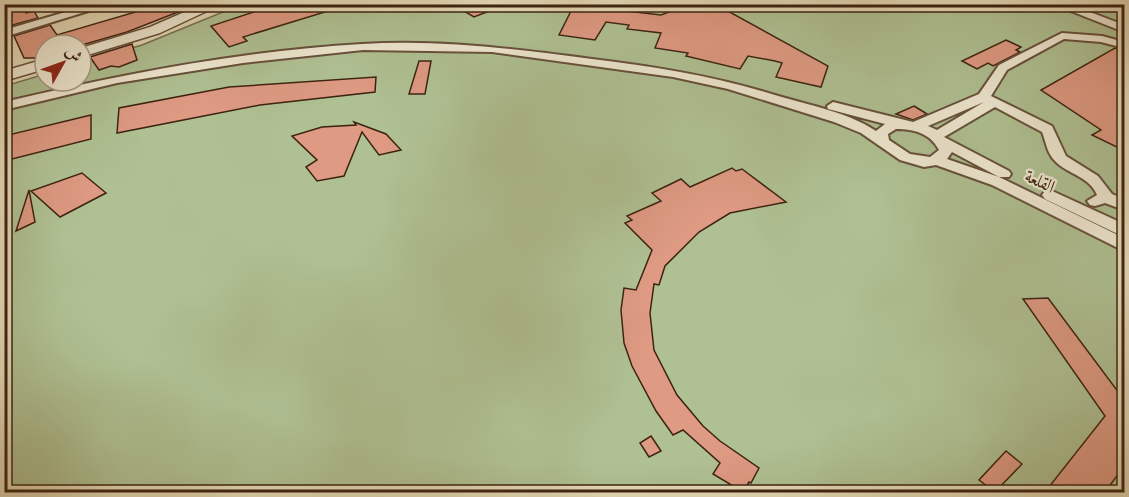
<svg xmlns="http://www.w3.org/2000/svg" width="1129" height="497" viewBox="0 0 1129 497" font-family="Alegreya,Amiri,serif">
<rect width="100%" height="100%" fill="#e5dbb8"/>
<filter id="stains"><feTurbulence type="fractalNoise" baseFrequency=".00333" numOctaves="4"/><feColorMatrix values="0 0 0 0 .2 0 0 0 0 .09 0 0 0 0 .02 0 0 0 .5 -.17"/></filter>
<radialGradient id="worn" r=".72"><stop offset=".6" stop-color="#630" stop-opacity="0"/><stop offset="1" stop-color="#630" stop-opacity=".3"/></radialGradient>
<path fill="#afc193" stroke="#767252" stroke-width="1.5" d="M240,5H1124V492H5V86L45,74V81H81V63L142,45Z"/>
<g fill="#de9a83" stroke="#3d2312" stroke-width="1.5">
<path d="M156,4L196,5L127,32L82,45H45V55L35,58H24L14,36L50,25L57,35L156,6Z"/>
<path d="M278,4H338V8L243,37L247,41L229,47L211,26Z"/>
<path d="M452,4H504L505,5L474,17Z"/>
<path d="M690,4H715L828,66L821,87L776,77L782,63L775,61L748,56L740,69L686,56L688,53L655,48L661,33L627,29L629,25L606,22L595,40L559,35L574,5L661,15Z"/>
<path d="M21,5L26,13L34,11L38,18L9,26L4,24V9Z"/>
<path d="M1006,40L1021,47L1016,50L1020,52L993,66L988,63L977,69L962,61Z"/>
<path d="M132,44L137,60L119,67L111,66L99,70L90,57Z"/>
<path d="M1115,48L1125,50V151L1092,135L1101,130L1041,90Z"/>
<path d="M419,61H431L425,94H409Z"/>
<path d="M376,77L375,92L260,105L117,133L119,108L229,87Z"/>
<path d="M914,106L927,114L913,120L896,114Z"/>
<path d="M91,115V139L4,161V136Z"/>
<path d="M354,122L386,134L401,150L379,155L362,132L344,176L317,181L306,167L317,160L292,136L322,127L356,125Z"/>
<path d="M732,168L736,171L742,169L786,202L730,213L699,232L665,266L659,285L654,284L650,313L654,350L677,395L703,426L720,441L759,468L751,483L749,482L743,492L713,474L720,463L683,430L673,435L656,411L632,366L624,343L621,310L624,288L636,290L652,250L625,223L632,220L627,216L661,201L652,193L681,179L690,187Z"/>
<path d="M82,173L106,193L60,217L31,191Z"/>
<path d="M29,190L35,222L16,231Z"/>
<path d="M1048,298L1125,401V465L1105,492H1045L1105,416L1023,299Z"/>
<path d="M651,436L661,451L649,457L640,443Z"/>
<path d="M1006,451L1022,464L995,492L979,480Z"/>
</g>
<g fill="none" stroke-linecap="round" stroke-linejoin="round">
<defs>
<g id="minor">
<path d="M93,4H111L4,37V30Z"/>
<path d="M1053,4H1069L1124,25V32Z"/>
<path d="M1062,33L1102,36L1124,42V48L1101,42L1064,39L1007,70L991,96L1052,126L1066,156L1098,176L1112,194L1124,199V210L1105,203L1095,206L1090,205L1087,201L1097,195C1090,177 1068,174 1056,162C1047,154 1046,142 1042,132L995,107L944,137L1009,171L1011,174L1009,177H999L1124,238V251L992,185L936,165L924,167L900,160L861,133L834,122L728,89L673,77L492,52L363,50L243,63L117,83L4,110V102C122,74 241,51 362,44C439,39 516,49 592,59C651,66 708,75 765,92C799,103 847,111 876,131L885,124L828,109L827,106L833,102L913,122L979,94L999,65ZM984,102L937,130L928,126ZM896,129C914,129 930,133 939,150L930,157L910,154L889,140L888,134ZM952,152L999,177L947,159Z"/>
<path d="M1050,190L1124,224V237L1045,199L1042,195L1045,191Z"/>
</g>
<g id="tertiary">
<path d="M203,4H222L160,33L81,57V48L150,27Z"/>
<path d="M45,59V69L4,81V71Z"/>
</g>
</defs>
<use href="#minor" stroke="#67513c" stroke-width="4"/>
<use href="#tertiary" stroke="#67513c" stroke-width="3"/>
<use href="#minor" fill="#eee8d1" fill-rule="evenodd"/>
<use href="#tertiary" fill="#eee8d1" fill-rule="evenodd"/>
</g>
<g text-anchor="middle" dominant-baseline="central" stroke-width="4.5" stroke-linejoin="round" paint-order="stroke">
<g font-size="18" fill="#3d2312" stroke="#eee8d1">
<text transform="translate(1040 181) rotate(26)">القلعة</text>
</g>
</g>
<rect width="1129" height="497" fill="none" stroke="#e5dbb8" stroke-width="24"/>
<rect x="6" y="6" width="1117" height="485" fill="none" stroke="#3d2312" stroke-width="3"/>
<rect x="12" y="12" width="1105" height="473" fill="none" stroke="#3d2312" stroke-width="1.5"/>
<g transform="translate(63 63) rotate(50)"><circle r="28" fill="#eee8d1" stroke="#a79985" stroke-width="1.5"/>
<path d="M0-4.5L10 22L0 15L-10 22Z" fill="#8f2418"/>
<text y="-9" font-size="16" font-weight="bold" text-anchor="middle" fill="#3d2312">ش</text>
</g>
<rect width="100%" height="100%" filter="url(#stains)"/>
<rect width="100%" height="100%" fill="url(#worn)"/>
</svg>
